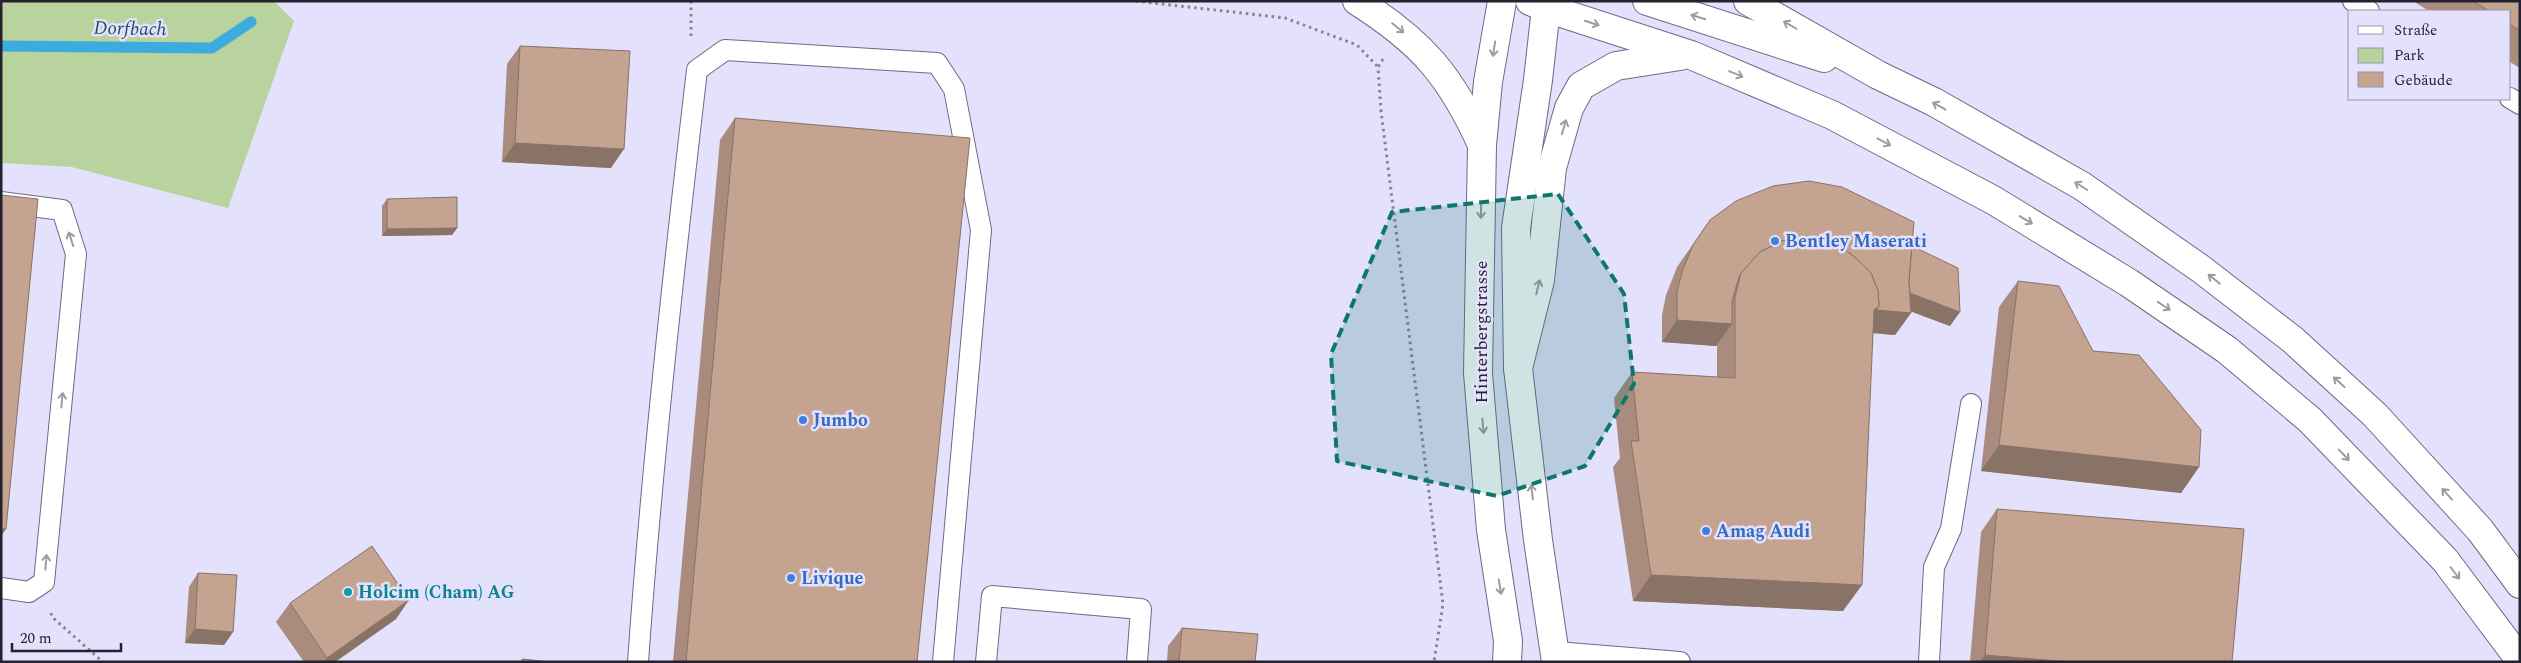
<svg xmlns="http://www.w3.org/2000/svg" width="2521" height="663" viewBox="0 0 2521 663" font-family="Spectral,serif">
<rect width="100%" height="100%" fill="#e4e1fc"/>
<path fill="#b8d39d" d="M1,1H274L294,21L228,208L72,167L1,163Z"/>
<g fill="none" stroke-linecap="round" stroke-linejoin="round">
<path stroke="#3cabdd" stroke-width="11" d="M1,46L212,48L251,22"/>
<defs>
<g id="lane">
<path d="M2353,1L2369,11"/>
<path d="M2510,98L2520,104"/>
<path d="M1,202L62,210L76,254L44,582L29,592L1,588"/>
<path d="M1556,652L1680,662"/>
<path d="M638,662C652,464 674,267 697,70L725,50L937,63L954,89L981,230L943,662"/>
<path d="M986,662L992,596L1141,609L1137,662"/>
<path d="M1929,662L1934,567L1951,529L1971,404"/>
</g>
<g id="secondary">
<path d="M1502,1L1488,82L1482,145L1478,373L1491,530L1508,641L1507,662"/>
<path d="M1546,8L1538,80L1516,228L1518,368L1538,540L1556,662"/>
</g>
<g id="primary">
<path d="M1357,1C1422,42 1451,76 1482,145"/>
<path d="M1530,1L1546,8L1547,1"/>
</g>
<g id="highway">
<path d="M1647,1L1824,58"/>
<path d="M1748,1L1878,75L1934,102L2082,186L2201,269L2293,340L2375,415L2480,530L2520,584"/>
<path d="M1546,8L1691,55L1832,115L1993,200L2129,283L2227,350L2310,420L2445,560L2520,660"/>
<path d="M1518,368L1540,280L1552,168L1569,108L1581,86L1616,66L1680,56"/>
</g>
</defs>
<use href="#lane" stroke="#6d6987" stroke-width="22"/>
<use href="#secondary" stroke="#6d6987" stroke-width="30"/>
<use href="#primary" stroke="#6d6987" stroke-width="30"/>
<use href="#highway" stroke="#6d6987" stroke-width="30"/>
<g stroke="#858296" stroke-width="3" stroke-dasharray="2.5 4" stroke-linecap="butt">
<path d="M691,1V39"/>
<path d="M1136,1L1285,18L1357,45L1378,67"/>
<path d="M1383,59L1378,67L1381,111L1443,604L1434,662"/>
<path d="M51,613L52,617L103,662"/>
</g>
<use href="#lane" stroke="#fff" stroke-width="20"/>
<use href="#secondary" stroke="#fff" stroke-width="28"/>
<use href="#primary" stroke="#fff" stroke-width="28"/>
<use href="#highway" stroke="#fff" stroke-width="28"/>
</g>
<g fill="#a98c7d">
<path d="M2413,1H2520V68L2510,62V11H2429Z"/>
<path d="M520,46L611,168L502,162L507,64Z"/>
<path d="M735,118L917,662H673L720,140Z"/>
<path d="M387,199L457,228L452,235L382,236V206Z"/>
<path d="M1710,220L1912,246L1950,326L1910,311L1911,313L1895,335L1873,333L1843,611L1633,601L1613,467L1620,458L1614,398L1632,372L1717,377V346L1662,342V315L1666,295L1677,267Z"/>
<path d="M2018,281L2093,351L2199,467L2181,493L1981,471L1999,307Z"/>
<path d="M1997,509L2232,662H1970L1981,532Z"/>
<path d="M198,573L233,632L224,645L185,643L189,587Z"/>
<path d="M290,603L396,619L335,662H304L276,622Z"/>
<path d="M1182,628L1255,662H1167L1168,646Z"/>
</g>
<g fill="#897266">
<path d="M515,143L624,149L611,168L502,162Z"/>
<path d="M457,228L452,235L382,236L387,229Z"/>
<path d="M1903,291L1960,312L1950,326L1894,305Z"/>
<path d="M1879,306L1911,313L1895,335L1861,332L1874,310Z"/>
<path d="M1677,320L1732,324L1716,346L1662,342Z"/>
<path d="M1999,445L2199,467L2181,493L1981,471Z"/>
<path d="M1,529H6L1,536Z"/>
<path d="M1651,575L1862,585L1843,611L1633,601Z"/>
<path d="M409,600L396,619L335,662H325L327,658Z"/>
<path d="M195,629L233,632L224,645L185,643Z"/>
<path d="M1985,655L2070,662H1980Z"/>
</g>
<g fill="#c4a391" stroke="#897266">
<path d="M2473,1H2520V31L2510,24V11H2489Z"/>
<path d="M520,46L630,51L624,149L515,143Z"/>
<path d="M735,118L970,138L917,662H686Z"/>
<path d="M1809,181L1842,187L1914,222L1909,282L1911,313L1876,310L1879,306L1878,291L1871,273L1857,259L1835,242L1809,238L1782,241L1760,252L1739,277L1732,301V324L1677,320V292L1682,272L1693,245L1710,220L1736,201L1773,186Z"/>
<path d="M1,195L38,199L6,529H1Z"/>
<path d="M457,197V228L387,229V199Z"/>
<path d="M1809,238L1835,242L1857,259L1871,273L1878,291L1879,306L1874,310L1862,585L1651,575L1631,441H1639L1632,372L1735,378V297L1741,273L1760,252L1782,241Z"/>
<path d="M1912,246L1958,268L1960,312L1910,293L1909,282Z"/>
<path d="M2018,281L2059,286L2093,351L2139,355L2201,430L2199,467L1999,445Z"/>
<path d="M1997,509L2244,529L2232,662H2070L1985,655Z"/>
<path d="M372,546L409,600L327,658L290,603Z"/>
<path d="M198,573L237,575L233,632L195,629Z"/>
<path d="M1182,628L1258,634L1255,662H1179Z"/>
<path d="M522,659L550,662H522Z"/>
</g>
<defs><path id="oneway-shaft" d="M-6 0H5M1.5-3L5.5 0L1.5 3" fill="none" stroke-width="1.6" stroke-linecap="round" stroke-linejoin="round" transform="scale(1.25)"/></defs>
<g stroke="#9c9ca1">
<use href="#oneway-shaft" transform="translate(1698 17) rotate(-162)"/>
<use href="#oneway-shaft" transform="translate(1592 23) rotate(18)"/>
<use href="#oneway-shaft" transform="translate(1790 25) rotate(-150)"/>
<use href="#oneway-shaft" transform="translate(1398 28) rotate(39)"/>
<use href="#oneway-shaft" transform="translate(1494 49) rotate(99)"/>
<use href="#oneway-shaft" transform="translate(1736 74) rotate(23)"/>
<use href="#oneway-shaft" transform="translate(1939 106) rotate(-151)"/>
<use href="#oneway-shaft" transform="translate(1564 127) rotate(-74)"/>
<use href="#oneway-shaft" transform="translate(1884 142) rotate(28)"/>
<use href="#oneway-shaft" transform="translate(2081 186) rotate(-148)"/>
<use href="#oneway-shaft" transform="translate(1481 211) rotate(91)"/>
<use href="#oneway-shaft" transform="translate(2026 220) rotate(31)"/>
<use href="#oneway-shaft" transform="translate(71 239) rotate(-108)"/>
<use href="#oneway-shaft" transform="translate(2214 279) rotate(-142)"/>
<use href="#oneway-shaft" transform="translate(1538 287) rotate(-77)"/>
<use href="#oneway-shaft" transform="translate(2164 306) rotate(34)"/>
<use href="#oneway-shaft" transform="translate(2339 382) rotate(-138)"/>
<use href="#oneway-shaft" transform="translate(62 400) rotate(-85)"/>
<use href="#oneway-shaft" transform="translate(1483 426) rotate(85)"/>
<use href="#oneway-shaft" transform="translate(2344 455) rotate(46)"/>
<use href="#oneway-shaft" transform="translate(1532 492) rotate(-97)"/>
<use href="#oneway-shaft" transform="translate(2447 494) rotate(-132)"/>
<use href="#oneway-shaft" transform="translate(46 562) rotate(-85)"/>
<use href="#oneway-shaft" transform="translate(2455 573) rotate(53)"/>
<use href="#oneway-shaft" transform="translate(1500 587) rotate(81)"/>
</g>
<path fill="#0f766e" fill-opacity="0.2" stroke="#0f766e" stroke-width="4" stroke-dasharray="10 6" stroke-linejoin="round" d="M1558,194L1624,294L1634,384L1585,466L1497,496L1337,461L1331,354L1392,212Z"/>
<g fill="#3f7fe0" stroke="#e4e1fc" stroke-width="2">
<circle cx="1775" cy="241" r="5"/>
<circle cx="803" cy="420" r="5"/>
<circle cx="1706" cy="531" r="5"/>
<circle cx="791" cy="578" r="5"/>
</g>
<circle fill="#0f9aa8" stroke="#e4e1fc" stroke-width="2" cx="348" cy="592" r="5"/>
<g text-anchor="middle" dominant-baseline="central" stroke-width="5" stroke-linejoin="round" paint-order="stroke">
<g font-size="18" font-weight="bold" fill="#366cbe" stroke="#e4e1fc" text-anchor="start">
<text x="1785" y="241">Bentley Maserati</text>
<text x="813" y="420">Jumbo</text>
<text x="1716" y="531">Amag Audi</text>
<text x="801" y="578">Livique</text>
</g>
<g font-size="18" fill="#24222f" stroke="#e4e1fc">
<text transform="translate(1481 332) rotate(-90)">Hinterbergstrasse</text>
</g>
<g font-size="18" font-weight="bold" fill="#0d838f" stroke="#e4e1fc" text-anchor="start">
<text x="358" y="592">Holcim (Cham) AG</text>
</g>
<g font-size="19" font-style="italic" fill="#214d63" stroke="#e4e1fc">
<text transform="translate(130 29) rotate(1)">Dorfbach</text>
</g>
</g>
<rect width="2521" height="663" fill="none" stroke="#24222f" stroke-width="5"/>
<rect x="2348" y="10" width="162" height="90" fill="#e4e1fc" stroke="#9795aa"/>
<rect x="2358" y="26" width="25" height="8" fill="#ffffff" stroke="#9795aa"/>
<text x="2394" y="35" font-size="15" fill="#24222f">Straße</text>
<rect x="2358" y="48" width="25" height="15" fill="#b8d39d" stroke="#9795aa"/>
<text x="2394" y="60" font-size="15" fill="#24222f">Park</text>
<rect x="2358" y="72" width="25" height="15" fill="#c4a391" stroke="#9795aa"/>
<text x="2394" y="85" font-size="15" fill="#24222f">Gebäude</text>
<path d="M12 643v8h109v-8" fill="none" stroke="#24222f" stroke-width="2.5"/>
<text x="20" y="643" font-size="15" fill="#24222f" stroke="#e4e1fc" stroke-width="4" paint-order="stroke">20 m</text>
</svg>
